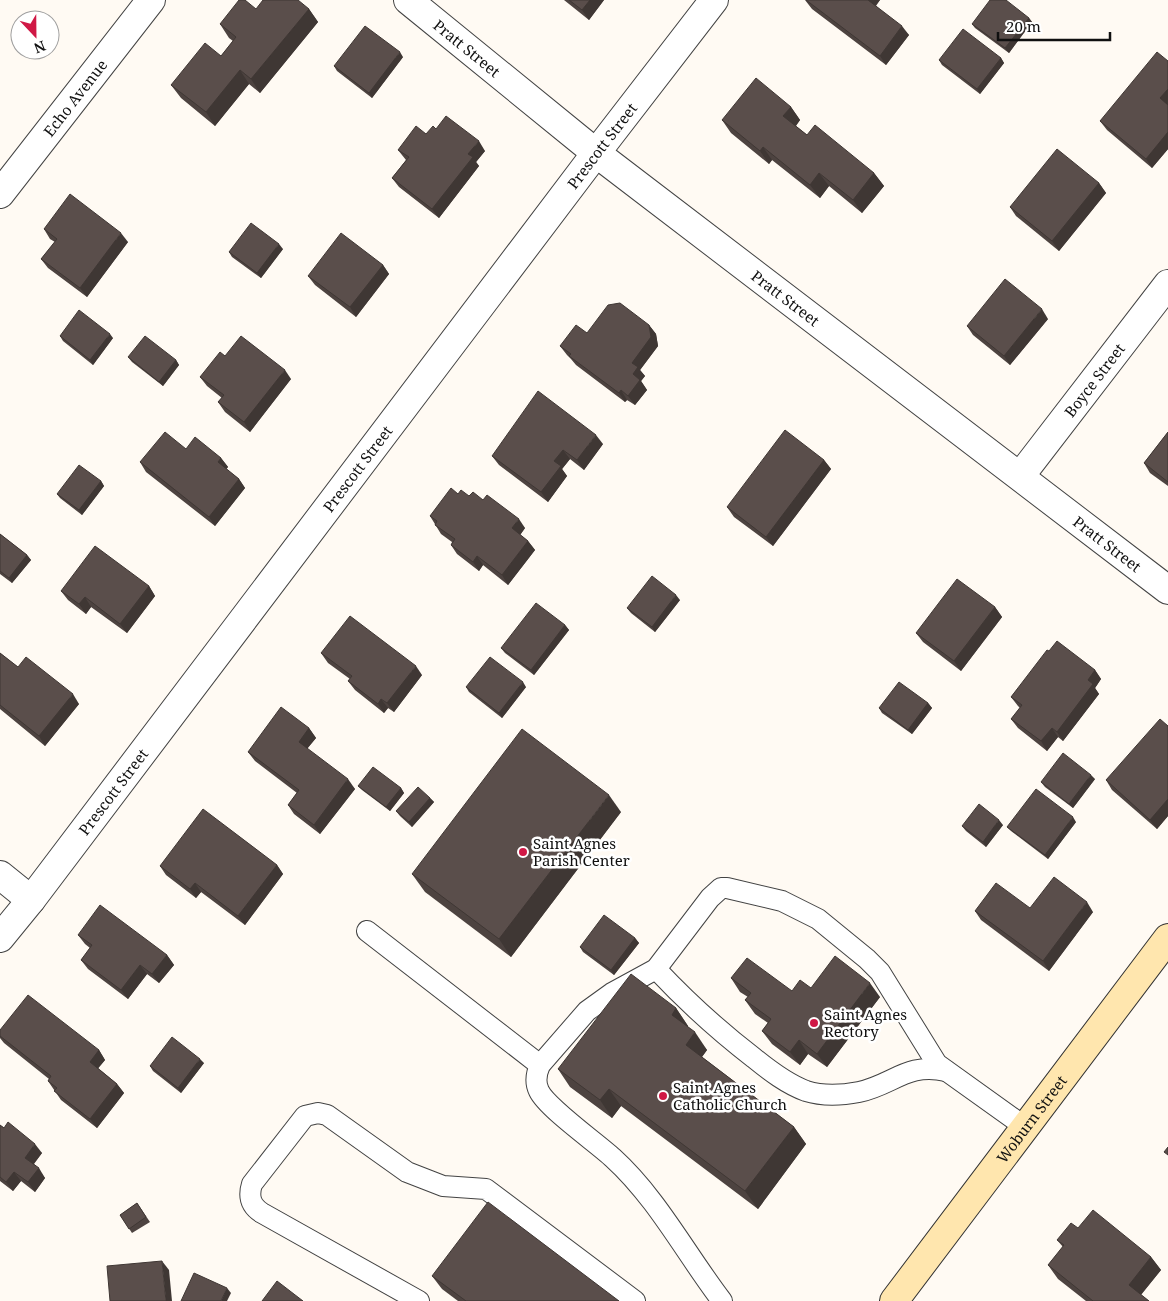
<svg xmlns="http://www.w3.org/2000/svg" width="1168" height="1301" viewBox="0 0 1168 1301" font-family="'Noto Serif',serif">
<rect width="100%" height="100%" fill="#fffaf3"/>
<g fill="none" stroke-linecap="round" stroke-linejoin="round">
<defs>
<g id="lane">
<path d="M367,931L540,1065"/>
<path d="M656,969C687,1002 719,1031 754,1058C770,1071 787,1084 806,1091C822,1096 843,1095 859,1092C893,1085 907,1062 946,1071"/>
<path d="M419,1301L262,1213C251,1206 248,1197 252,1184L305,1116L318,1113L327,1115L407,1172L443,1186L486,1189L635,1301"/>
<path d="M722,1301C686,1254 657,1198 613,1158C597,1143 547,1108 539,1091C535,1083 536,1074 540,1065L587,1011L612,993L656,969L710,898L721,888H727L782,901L818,919L867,959L880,972L937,1064L1025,1127"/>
</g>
<g id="street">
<path id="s1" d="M408,0L596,153L1168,590"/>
<path id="s2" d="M0,194L151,0"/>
<path id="s3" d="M1021,475L1168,284"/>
<path d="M0,875L31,900"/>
<path id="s4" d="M0,938L31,900L596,153L714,0"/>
</g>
<g id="secondary">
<path id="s5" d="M894,1301L1168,938"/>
</g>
</defs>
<use href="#lane" stroke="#434343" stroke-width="22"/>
<use href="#street" stroke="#434343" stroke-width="30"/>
<use href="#secondary" stroke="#323232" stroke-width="30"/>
<use href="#lane" stroke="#fff" stroke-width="20"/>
<use href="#street" stroke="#fff" stroke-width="28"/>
<use href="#secondary" stroke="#ffe6ae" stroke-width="28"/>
</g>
<g fill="#4d4340">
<path d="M564,0H604L589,20Z"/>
<path d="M805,0H880L876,6L909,35L886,65L812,9Z"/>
<path d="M256,9H309L318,22L260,93L249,84L215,126L181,98L171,85L221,56L233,41L229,38L220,24Z"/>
<path d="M1029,18L1032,22L1009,53L975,28L972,24Z"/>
<path d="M403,57L372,98L337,71L334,66Z"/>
<path d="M1001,58L1004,63L980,94L942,65L939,60Z"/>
<path d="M1168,61V149L1152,168L1107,130L1100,121Z"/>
<path d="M791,107L800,120L796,126L807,135L874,173L884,186L862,213L829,186L820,198L772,160L769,164L731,133L722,120Z"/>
<path d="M436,129L485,151L476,162L479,166L439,218L399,187L392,178L406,160L398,150Z"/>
<path d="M1099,183L1106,193L1059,251L1016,216L1010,207Z"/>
<path d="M44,229L128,242L87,297L48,268L41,259L55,242L50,239Z"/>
<path d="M283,249L261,278L232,257L229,252Z"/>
<path d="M383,265L389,274L356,317L315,285L308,276Z"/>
<path d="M1048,319L1010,365L973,335L967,326Z"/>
<path d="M649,325L656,334L658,346L640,370L645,376L641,381L647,390L635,405L627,400L625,402L576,365L571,359L567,355L560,346L587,333Z"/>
<path d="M60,336L113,338L93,365L63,341Z"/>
<path d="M225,356L291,379L250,432L225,412L218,402L222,398L207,386L200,377Z"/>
<path d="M128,357L176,360L179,365L163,386L132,362Z"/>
<path d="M1168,432V486L1150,473L1144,463Z"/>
<path d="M603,444L584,470L570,459L562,469L567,476L548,502L499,465L492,456Z"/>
<path d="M186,449L221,458L228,467L226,469L239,479L245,488L215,526L146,472L140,462Z"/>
<path d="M824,460L831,469L773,546L734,517L727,507Z"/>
<path d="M101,481L104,486L82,515L60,498L57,494Z"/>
<path d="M458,494L483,500L525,528L520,535L528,541L535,550L508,585L483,565L479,571L457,554L451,545L452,542L441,534L430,516Z"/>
<path d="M0,534L27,555L31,560L12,583L0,574Z"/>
<path d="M149,586L155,596L127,633L91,607L86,614L68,600L61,591Z"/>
<path d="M680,600L655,632L631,613L627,608Z"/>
<path d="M995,607L1002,617L961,671L923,642L916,633Z"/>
<path d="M565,625L569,630L534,675L505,653L501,648Z"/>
<path d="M1049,651L1095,670L1101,679L1095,688L1099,694L1063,741L1058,737L1047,751L1018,728L1011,719L1020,708L1018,706L1011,697Z"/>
<path d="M0,653L18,667L79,704L45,746L0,709Z"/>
<path d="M321,653L422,675L394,712L388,708L384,713L355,690L348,681L350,679L328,663Z"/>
<path d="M466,687H526L502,718L469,692Z"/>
<path d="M928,703L932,708L912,734L882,713L879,708Z"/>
<path d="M1168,726V816L1157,829L1112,790L1106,780Z"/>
<path d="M309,728L316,738L307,749L355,789L320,834L294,814L288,805L297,793L255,761L248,752Z"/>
<path d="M1095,779L1073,808L1045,787L1041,782Z"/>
<path d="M358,786L401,788L404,793L390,811L362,790Z"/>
<path d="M430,798L434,802L412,827L400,816L396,811Z"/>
<path d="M621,812L511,957L425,892L412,874Z"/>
<path d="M1076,822L1048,859L1011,831L1007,827Z"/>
<path d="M1003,825L986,847L966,831L962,826Z"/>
<path d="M277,865L283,874L245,925L201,892L196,898L166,875L160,866Z"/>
<path d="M1030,908L1093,912L1049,971L981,920L975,911Z"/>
<path d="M78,935L167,955L174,965L159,983L147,974L128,999L88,969L81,960L90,948L85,944Z"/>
<path d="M635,938L639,943L614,975L583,952L580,947Z"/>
<path d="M731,978L792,991L811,988L880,997L827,1067L808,1054L800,1065L772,1044L762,1031L768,1023L755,1014L745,1000L748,997L740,992Z"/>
<path d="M676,1008L688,1026V1027L707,1050L702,1057L794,1127L806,1144L758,1209L621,1106L612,1118L570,1087L558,1069Z"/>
<path d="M0,1030L99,1050L105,1060L98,1068L117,1084L124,1093L97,1128L61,1100L48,1081L49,1079L4,1043L0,1038Z"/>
<path d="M204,1063L181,1093L153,1071L150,1066Z"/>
<path d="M0,1125L42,1153L34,1164L45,1178L35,1192L21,1181L13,1191L0,1181Z"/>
<path d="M137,1203L150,1222L132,1233L120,1215Z"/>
<path d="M1078,1228L1151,1257L1161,1270L1141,1295L1149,1301H1086L1058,1279L1048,1265L1063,1247L1057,1240Z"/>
<path d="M432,1276L619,1301H458L442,1289Z"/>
</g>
<g fill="#3f3734">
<path d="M590,0H604L589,20L582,10Z"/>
<path d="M867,0H880L873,8Z"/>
<path d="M309,9L318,22L260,93L251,79Z"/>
<path d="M1029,18L1032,22L1009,53L1005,48Z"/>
<path d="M902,26L909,35L886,65L880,56Z"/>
<path d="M400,52L403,57L372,98L369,93Z"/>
<path d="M1001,58L1004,63L980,94L977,89Z"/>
<path d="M240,70L249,84L215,126L206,112Z"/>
<path d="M1168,89V106L1160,98Z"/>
<path d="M791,107L800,120L793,129L783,116Z"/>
<path d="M1168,132V149L1152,168L1146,159Z"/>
<path d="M479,141L485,151L476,162L479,166L439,218L432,209L468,154Z"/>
<path d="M763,147L772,160L769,164L760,151Z"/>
<path d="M819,173L829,186L820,198L810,185Z"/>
<path d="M874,173L884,186L862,213L853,200Z"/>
<path d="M1099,183L1106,193L1059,251L1052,241Z"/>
<path d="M121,233L128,242L87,297L80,288Z"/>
<path d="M279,244L283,249L261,278L257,273Z"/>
<path d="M383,265L389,274L356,317L350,307Z"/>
<path d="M1042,309L1048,319L1010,365L1004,356Z"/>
<path d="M649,325L656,334L658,346L640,370L645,376L641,381L647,390L635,405L628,396L632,363Z"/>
<path d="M110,334L113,338L93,365L90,360Z"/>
<path d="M176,360L179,365L163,386L159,382Z"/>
<path d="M285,370L291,379L250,432L244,422Z"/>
<path d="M621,390L627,400L625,402L619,393Z"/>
<path d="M596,435L603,444L584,470L577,460Z"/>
<path d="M563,450L570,459L562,469L567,476L548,502L541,492L554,461Z"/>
<path d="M221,458L228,467L224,472L218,462Z"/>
<path d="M824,460L831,469L773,546L766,537Z"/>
<path d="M239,479L245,488L215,526L209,517Z"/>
<path d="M101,481L104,486L82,515L79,510Z"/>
<path d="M519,519L525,528L518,538L512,528Z"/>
<path d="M528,541L535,550L508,585L502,575Z"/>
<path d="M27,555L31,560L12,583L9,578Z"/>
<path d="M477,556L483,565L479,571L473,562Z"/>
<path d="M149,586L155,596L127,633L120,624Z"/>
<path d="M676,595L680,600L655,632L652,627Z"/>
<path d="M85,597L91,607L86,614L79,604Z"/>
<path d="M995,607L1002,617L961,671L954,661Z"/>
<path d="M565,625L569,630L534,675L531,670Z"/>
<path d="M416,666L422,675L394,712L387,703Z"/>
<path d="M1095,670L1101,679L1095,688L1099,694L1063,741L1057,732L1088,680Z"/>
<path d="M523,682L526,687L502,718L499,713Z"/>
<path d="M73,694L79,704L45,746L39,736Z"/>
<path d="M381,699L388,708L384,713L378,704Z"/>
<path d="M928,703L932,708L912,734L908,730Z"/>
<path d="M309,728L316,738L305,751L299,742Z"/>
<path d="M1052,728L1058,737L1047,751L1041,741Z"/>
<path d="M1091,775L1095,779L1073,808L1069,804Z"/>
<path d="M348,779L355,789L320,834L314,825Z"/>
<path d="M401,788L404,793L390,811L386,807Z"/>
<path d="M609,795L621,812L511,957L499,939Z"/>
<path d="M430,798L434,802L412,827L409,822Z"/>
<path d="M1168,799V816L1157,829L1150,820Z"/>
<path d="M1073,817L1076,822L1048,859L1045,855Z"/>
<path d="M999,820L1003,825L986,847L983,842Z"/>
<path d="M277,865L283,874L245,925L238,916Z"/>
<path d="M195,883L201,892L196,898L190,889Z"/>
<path d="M1087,902L1093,912L1049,971L1043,961Z"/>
<path d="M635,938L639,943L614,975L611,970Z"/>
<path d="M167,955L174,965L159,983L152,974Z"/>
<path d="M140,965L147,974L128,999L121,990Z"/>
<path d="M870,983L880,997L827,1067L817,1054Z"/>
<path d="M676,1008L688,1026L684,1032L672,1015Z"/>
<path d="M695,1032L707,1050L698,1062L686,1045Z"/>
<path d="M799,1040L808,1054L800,1065L790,1052Z"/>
<path d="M99,1050L105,1060L96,1071L90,1062Z"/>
<path d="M200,1059L204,1063L181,1093L178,1088Z"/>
<path d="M117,1084L124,1093L97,1128L90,1119Z"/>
<path d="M609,1089L621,1106L612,1118L600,1100Z"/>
<path d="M794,1127L806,1144L758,1209L745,1191Z"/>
<path d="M35,1144L42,1153L31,1167L25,1158Z"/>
<path d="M39,1168L45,1178L35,1192L28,1182Z"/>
<path d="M14,1172L21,1181L13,1191L6,1182Z"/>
<path d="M1151,1257L1161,1270L1138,1298L1129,1285Z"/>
<path d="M162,1261L169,1270L172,1301H166Z"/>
<path d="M227,1288L231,1293L227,1301H221Z"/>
</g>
<g fill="#5a4e4b" stroke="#3f3734">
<path d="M239,0H245L256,9L263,0H298L309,9L251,79L240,70L206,112L171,85L205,43L221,56L236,37L220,24Z"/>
<path d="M569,0H590L582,10Z"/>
<path d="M806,0H868L902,26L880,56Z"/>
<path d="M990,0H1006L1029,18L1005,48L972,24Z"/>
<path d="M365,26L400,52L369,93L334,66Z"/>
<path d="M963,29L1001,58L977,89L939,60Z"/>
<path d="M1157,52L1168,61V89L1160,98L1168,105V132L1146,159L1100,121Z"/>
<path d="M756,78L791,107L783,116L807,135L815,125L874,173L853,200L819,173L810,185L763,147L760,151L722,120Z"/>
<path d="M446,116L479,141L468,154L473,157L432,209L392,178L409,157L398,150L416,126L426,134L433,126L436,129Z"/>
<path d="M1057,149L1099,183L1052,241L1010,207Z"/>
<path d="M70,194L121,233L80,288L41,259L57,239L44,229Z"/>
<path d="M251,223L279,244L257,273L229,252Z"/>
<path d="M341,233L383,265L350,307L308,276Z"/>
<path d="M1005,279L1042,309L1004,356L967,326Z"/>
<path d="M620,303L649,325L651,337L632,363L638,367L633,374L640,380L628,396L621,390L619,393L569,356L571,354L560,346L576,325L587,333L608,305Z"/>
<path d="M79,310L110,334L90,360L60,336Z"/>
<path d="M145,336L176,360L159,382L128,357Z"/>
<path d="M241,336L285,370L244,422L218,402L224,395L200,377L220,352L225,356Z"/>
<path d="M538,391L596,435L577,460L563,450L554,461L561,466L541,492L492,456Z"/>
<path d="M785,430L824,460L766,537L727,507Z"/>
<path d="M165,432L186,449L195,437L221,458L218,462L239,479L209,517L140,462Z"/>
<path d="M1168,432V482L1144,463Z"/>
<path d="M79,465L101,481L79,510L57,494Z"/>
<path d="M451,488L458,494L461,490L469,496L473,492L483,500L487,495L519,519L512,528L528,541L502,575L477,556L473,562L451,545L455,539L435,525L437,521L430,516Z"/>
<path d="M0,534L27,555L9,578L0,571Z"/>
<path d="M95,546L149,586L120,624L85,597L79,604L61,591Z"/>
<path d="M652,576L676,595L652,627L627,608Z"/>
<path d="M957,579L995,607L954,661L916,633Z"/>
<path d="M536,603L565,625L531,670L501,648Z"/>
<path d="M350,616L416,666L387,703L381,699L378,704L348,681L352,676L321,653Z"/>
<path d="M1057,641L1095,670L1088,680L1093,684L1057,732L1052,728L1041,741L1011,719L1022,705L1011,697L1047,650L1049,651Z"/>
<path d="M0,653L18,667L26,657L73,694L39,736L0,705Z"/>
<path d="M490,657L523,682L499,713L466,687Z"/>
<path d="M899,682L928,703L908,730L879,708Z"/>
<path d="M281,707L309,728L299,742L348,779L314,825L288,805L299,790L248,752Z"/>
<path d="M1160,719L1168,726V799L1150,820L1106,780Z"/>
<path d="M522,729L609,795L499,939L412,874Z"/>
<path d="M1063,753L1091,775L1069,804L1041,782Z"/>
<path d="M373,767L401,788L386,807L358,786Z"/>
<path d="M418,787L430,798L409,822L396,811Z"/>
<path d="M1036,789L1073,817L1045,855L1007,827Z"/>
<path d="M979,804L999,820L983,842L962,826Z"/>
<path d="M203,809L277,865L238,916L195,883L190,889L160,866Z"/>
<path d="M1054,877L1087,902L1043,961L975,911L996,883L1030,908Z"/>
<path d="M100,905L167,955L152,974L140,965L121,990L81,960L92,945L78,935Z"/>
<path d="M604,915L635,938L611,970L580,947Z"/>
<path d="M835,956L870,983L817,1054L799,1040L790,1052L762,1031L771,1019L745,1000L751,993L731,978L747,958L792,991L800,980L811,988Z"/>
<path d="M631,974L676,1008L672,1015L695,1032L686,1045L794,1127L745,1191L609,1089L600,1100L558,1069Z"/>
<path d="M28,995L99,1050L90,1062L117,1084L90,1119L54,1091L57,1088L48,1081L51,1076L0,1036V1030Z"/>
<path d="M172,1037L200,1059L178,1088L150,1066Z"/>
<path d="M8,1122L35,1144L25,1158L39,1168L28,1182L14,1172L6,1182L0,1177V1125L4,1128Z"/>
<path d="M1168,1147V1155L1164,1152Z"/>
<path d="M488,1202L619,1301H466L432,1276Z"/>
<path d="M137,1203L146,1217L129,1229L120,1215Z"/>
<path d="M1093,1210L1151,1257L1129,1285L1149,1301H1093L1048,1265L1064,1245L1057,1240L1071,1223L1078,1228Z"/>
<path d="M162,1261L166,1301H110L107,1266Z"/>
<path d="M194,1273L227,1288L221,1301H181Z"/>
<path d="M277,1281L303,1301H262Z"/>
</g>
<g fill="#d01845" stroke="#fff" stroke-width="2">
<circle cx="523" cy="852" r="5"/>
<circle cx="814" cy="1023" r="5"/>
<circle cx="663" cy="1096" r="5"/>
</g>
<g text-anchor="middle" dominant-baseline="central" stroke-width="5" stroke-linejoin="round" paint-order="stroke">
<g font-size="15" fill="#101010" stroke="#fff">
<text stroke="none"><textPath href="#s1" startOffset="76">Pratt Street</textPath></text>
<text stroke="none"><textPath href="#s2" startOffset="122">Echo Avenue</textPath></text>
<text stroke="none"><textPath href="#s4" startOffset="995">Prescott Street</textPath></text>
<text stroke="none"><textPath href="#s1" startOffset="481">Pratt Street</textPath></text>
<text stroke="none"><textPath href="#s3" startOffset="120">Boyce Street</textPath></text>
<text stroke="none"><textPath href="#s4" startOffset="590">Prescott Street</textPath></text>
<text stroke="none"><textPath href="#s1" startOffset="886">Pratt Street</textPath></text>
<text stroke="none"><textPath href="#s4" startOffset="185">Prescott Street</textPath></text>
<text stroke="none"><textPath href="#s5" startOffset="228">Woburn Street</textPath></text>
</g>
<g font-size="15" fill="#101010" stroke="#fff" text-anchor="start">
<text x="533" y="843">Saint Agnes<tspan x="533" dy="17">Parish Center</tspan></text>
<text x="824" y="1014">Saint Agnes<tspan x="824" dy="17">Rectory</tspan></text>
<text x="673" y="1087">Saint Agnes<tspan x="673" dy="17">Catholic Church</tspan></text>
</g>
</g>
<g transform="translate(35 35) rotate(158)"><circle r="24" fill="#ffffff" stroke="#9f9f9f"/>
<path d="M0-4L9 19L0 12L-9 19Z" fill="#d01845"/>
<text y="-8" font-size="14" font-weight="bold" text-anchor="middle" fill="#101010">N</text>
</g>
<path d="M998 32v8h112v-8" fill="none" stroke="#101010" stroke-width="2.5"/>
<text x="1006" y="32" font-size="15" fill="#101010" stroke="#ffffff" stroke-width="4" paint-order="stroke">20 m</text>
</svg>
